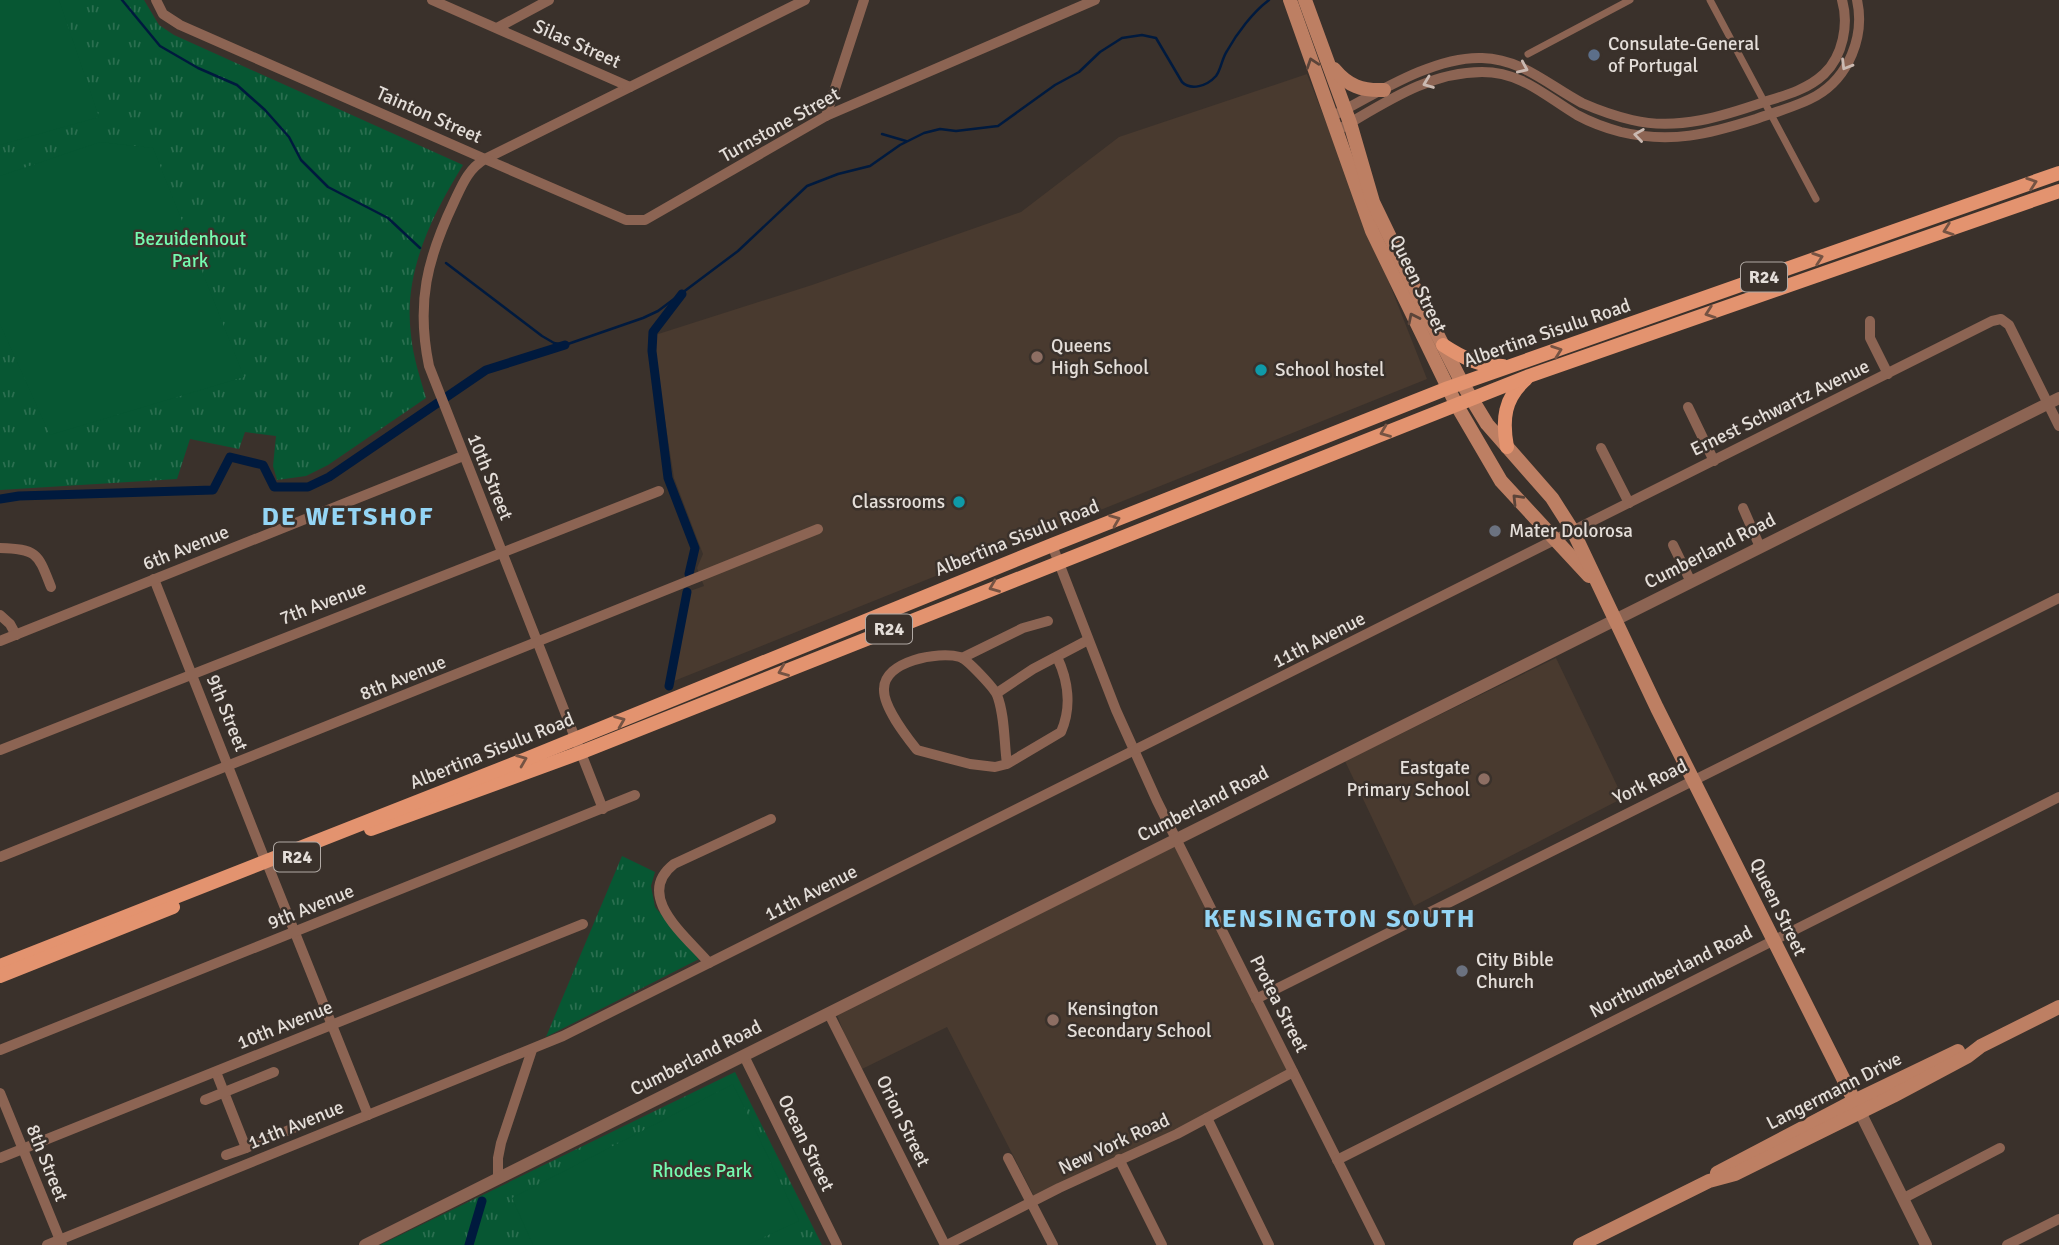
<svg xmlns="http://www.w3.org/2000/svg" width="2059" height="1245" viewBox="0 0 2059 1245" font-family="Signika,sans-serif">
<defs>
<pattern id="park-tufts" width="24" height="20" patternUnits="userSpaceOnUse" patternTransform="scale(1.75)"><rect width="24" height="20" fill="#075733"/><path d="M3 7l-1-3M5 7V3M7 7l1-3M15 17l-1-3M17 17v-4M19 17l1-3" fill="none" stroke="#2b6f50"/></pattern>
</defs>
<rect width="100%" height="100%" fill="#3a312b"/>
<g fill="#493a2f">
<path d="M1307,74L1427,379L674,681L690,591L704,586L697,568L703,554L674,478L652,336L812,285L1021,212L1119,137Z"/>
<path d="M1556,658L1623,798L1414,906L1345,761Z"/>
<path d="M1179,838L1295,1076L1037,1202L947,1027L858,1071L836,1012Z"/>
</g>
<g fill="url(#park-tufts)">
<path d="M0,0H144L159,25L174,35L463,165C431,217 403,273 411,335C413,357 420,377 426,398L328,465L306,476L277,480L273,466L276,436L245,432L239,449L190,439L177,479L0,490Z"/>
<path d="M622,856L655,872L651,886L655,907L699,959L546,1037Z"/>
<path d="M735,1072L822,1245H380Z"/>
</g>
<g fill="#075733">
<path d="M0,0H59L99,117L0,145Z"/>
<path d="M100,142L153,148L244,377L50,435L0,324V176Z"/>
<path d="M733,1084L799,1221L747,1245H533L512,1198Z"/>
</g>
<g fill="none" stroke-linecap="round" stroke-linejoin="round">
<g stroke="#001a3e" stroke-width="2.5">
<path d="M122,0L160,46L198,68L237,85L265,110L289,137L301,160L328,187L388,218L420,248"/>
<path d="M882,134L906,141"/>
<path d="M446,263L542,336L554,343L565,345L643,318L658,311L738,251L807,186L838,174L870,166L900,145L924,133L940,129L956,131L998,126L1055,85L1079,72L1100,52L1122,38L1142,35L1156,38L1182,82C1191,91 1207,86 1216,76C1221,70 1222,58 1227,51C1237,33 1253,12 1269,0"/>
</g>
<g stroke="#001a3e" stroke-width="9">
<path d="M682,294L653,332L652,351L668,478L695,548L689,574"/>
<path d="M0,499L19,496L213,490L230,457L263,465L274,487H308L329,477L486,370L565,345"/>
<path d="M669,686L687,592"/>
<path d="M469,1245L482,1201"/>
</g>
<g stroke="#8c6453" stroke-width="7">
<path d="M1710,0L1816,199"/>
<path d="M1528,54L1630,0"/>
</g>
<g stroke="#8c6453" stroke-width="10">
<path d="M156,0L163,14L180,25L485,159L805,0"/>
<path d="M432,0L630,87"/>
<path d="M497,28L549,0"/>
<path d="M826,116L864,0"/>
<path d="M1331,117C1374,95 1433,56 1482,58C1522,59 1548,85 1582,103C1598,110 1615,116 1632,120C1678,131 1724,116 1767,101C1787,95 1808,89 1824,74C1843,56 1849,24 1842,0"/>
<path d="M1336,131C1382,105 1427,72 1482,72C1522,72 1545,96 1577,115C1590,122 1606,128 1621,132C1671,144 1709,134 1756,119C1776,112 1798,106 1816,96C1849,77 1865,36 1857,0"/>
<path d="M1870,321V338L1888,374"/>
<path d="M1688,407L1714,461"/>
<path d="M1601,448L1629,503"/>
<path d="M1743,508L1760,547"/>
<path d="M1052,545L1116,710L1157,801L1380,1245"/>
<path d="M1673,545L1691,582"/>
<path d="M0,548C38,549 38,554 51,587"/>
<path d="M154,579L265,860"/>
<path d="M0,615L10,624L16,635"/>
<path d="M0,641L463,456"/>
<path d="M962,658L1023,628L1048,621"/>
<path d="M997,693L1033,669L1088,640"/>
<path d="M0,750L659,491"/>
<path d="M1007,764C1004,743 1005,715 997,695C994,688 967,659 960,657C938,651 884,661 884,689C883,707 906,736 917,750L970,764L995,767L1007,764L1061,732C1072,707 1068,680 1057,657"/>
<path d="M603,809L429,366C416,303 427,259 454,202C462,185 468,169 485,159L626,220H645L826,116L1095,0"/>
<path d="M0,857L818,529"/>
<path d="M269,868L368,1115"/>
<path d="M709,963C687,937 633,896 674,864L771,819"/>
<path d="M1256,999L2059,598"/>
<path d="M829,1014L945,1245"/>
<path d="M0,1050L635,795"/>
<path d="M744,1056L837,1245"/>
<path d="M216,1072L246,1148L226,1155"/>
<path d="M0,1093L62,1245"/>
<path d="M205,1100L274,1072"/>
<path d="M1207,1118L1269,1245"/>
<path d="M246,1148L296,1127"/>
<path d="M0,1158L583,924"/>
<path d="M1008,1158L1053,1245"/>
<path d="M1119,1159L1162,1245"/>
<path d="M1337,1160L2059,797"/>
<path d="M498,1178V1158L501,1143L532,1050"/>
<path d="M1904,1198L2000,1148"/>
<path d="M47,1245L563,1036L1992,321L2001,319L2009,325L2059,426"/>
<path d="M947,1245L1059,1188L1177,1134L1293,1072"/>
<path d="M2007,1245L2059,1219"/>
</g>
<g stroke="#8c6453" stroke-width="12">
<path d="M1860,1112L1926,1245"/>
<path d="M365,1245L2059,398"/>
</g>
<g stroke="#bd7f63" stroke-width="14">
<path d="M1290,0L1372,231L1456,404L1501,481L1589,576"/>
<path d="M1305,0L1350,123L1373,202L1429,318L1462,383L1487,424L1552,498L1573,531L1657,708L1860,1112"/>
<path d="M1334,69C1348,86 1362,91 1384,90"/>
<path d="M1717,1173L1854,1101L1958,1051"/>
<path d="M1580,1245L1709,1181L1735,1174L1893,1096L1968,1056L1981,1046L2059,1007"/>
</g>
<g stroke="#e3936f" stroke-width="14">
<path d="M1443,345C1463,358 1479,366 1503,366"/>
<path d="M1507,447C1502,420 1504,398 1526,379"/>
<path d="M371,829L582,752L1529,376L2059,191"/>
<path d="M0,966L526,759L1052,545L1448,388L2059,173"/>
<path d="M0,976L173,907"/>
</g>
</g>
<defs><path id="oneway-chevron" d="M-2-3.5L2.5 0L-2 3.5" fill="none" stroke-width="1.6" stroke-linecap="round" stroke-linejoin="round" transform="scale(1.75)"/></defs>
<g stroke="#5b4439">
<use href="#oneway-chevron" transform="translate(1312 63) rotate(-109)"/>
<use href="#oneway-chevron" transform="translate(1413 318) rotate(-116)"/>
<use href="#oneway-chevron" transform="translate(1517 499) rotate(-134)"/>
</g>
<g stroke="#cab9b1">
<use href="#oneway-chevron" transform="translate(1846 65) rotate(121)"/>
<use href="#oneway-chevron" transform="translate(1523 68) rotate(24)"/>
<use href="#oneway-chevron" transform="translate(1428 83) rotate(159)"/>
<use href="#oneway-chevron" transform="translate(1639 135) rotate(-172)"/>
</g>
<g stroke="#755343">
<use href="#oneway-chevron" transform="translate(2032 183) rotate(-19)"/>
<use href="#oneway-chevron" transform="translate(1948 230) rotate(161)"/>
<use href="#oneway-chevron" transform="translate(1818 258) rotate(-19)"/>
<use href="#oneway-chevron" transform="translate(1710 313) rotate(161)"/>
<use href="#oneway-chevron" transform="translate(1557 351) rotate(-20)"/>
<use href="#oneway-chevron" transform="translate(1385 432) rotate(158)"/>
<use href="#oneway-chevron" transform="translate(1115 520) rotate(-22)"/>
<use href="#oneway-chevron" transform="translate(994 587) rotate(158)"/>
<use href="#oneway-chevron" transform="translate(783 671) rotate(158)"/>
<use href="#oneway-chevron" transform="translate(620 721) rotate(-22)"/>
<use href="#oneway-chevron" transform="translate(522 760) rotate(-22)"/>
</g>
<circle fill="#5c6f8a" stroke="#3a312b" stroke-width="2.5" cx="1594" cy="55" r="7"/>
<g fill="#8d6e63" stroke="#3a312b" stroke-width="2.5">
<circle cx="1037" cy="357" r="7"/>
<circle cx="1484" cy="779" r="7"/>
<circle cx="1053" cy="1020" r="7"/>
</g>
<g fill="#0f9aa8" stroke="#3a312b" stroke-width="2.5">
<circle cx="1261" cy="370" r="7"/>
<circle cx="959" cy="502" r="7"/>
</g>
<g fill="#6b7280" stroke="#3a312b" stroke-width="2.5">
<circle cx="1495" cy="531" r="7"/>
<circle cx="1462" cy="971" r="7"/>
</g>
<g text-anchor="middle" dominant-baseline="central" stroke-width="5" stroke-linejoin="round" paint-order="stroke">
<g fill="#3a312b" stroke="#b1aaa5" stroke-width="2">
<rect x="1741" y="262.5" width="46" height="29" rx="5"/>
<rect x="866" y="614.5" width="46" height="29" rx="5"/>
<rect x="274" y="842.5" width="46" height="29" rx="5"/>
</g>
<g font-size="18" font-weight="bold" fill="#e4ded9">
<text x="1764" y="277">R24</text>
<text x="889" y="629">R24</text>
<text x="297" y="857">R24</text>
</g>
<g font-size="19" fill="#e4ded9" stroke="#3a312b">
<text transform="translate(577 44) rotate(24)">Silas Street</text>
<text transform="translate(429 115) rotate(24)">Tainton Street</text>
<text transform="translate(780 125) rotate(-29)">Turnstone Street</text>
<text transform="translate(1418 284) rotate(64)">Queen Street</text>
<text transform="translate(1547 333) rotate(-19)">Albertina Sisulu Road</text>
<text transform="translate(1780 408) rotate(-26)">Ernest Schwartz Avenue</text>
<text transform="translate(490 477) rotate(68)">10th Street</text>
<text transform="translate(1017 538) rotate(-22)">Albertina Sisulu Road</text>
<text transform="translate(186 548) rotate(-22)">6th Avenue</text>
<text transform="translate(1710 551) rotate(-27)">Cumberland Road</text>
<text transform="translate(323 603) rotate(-21)">7th Avenue</text>
<text transform="translate(1319 640) rotate(-27)">11th Avenue</text>
<text transform="translate(403 678) rotate(-22)">8th Avenue</text>
<text transform="translate(227 713) rotate(68)">9th Street</text>
<text transform="translate(492 751) rotate(-22)">Albertina Sisulu Road</text>
<text transform="translate(1650 782) rotate(-26)">York Road</text>
<text transform="translate(1203 804) rotate(-27)">Cumberland Road</text>
<text transform="translate(811 893) rotate(-27)">11th Avenue</text>
<text transform="translate(311 907) rotate(-22)">9th Avenue</text>
<text transform="translate(1778 907) rotate(64)">Queen Street</text>
<text transform="translate(1671 972) rotate(-27)">Northumberland Road</text>
<text transform="translate(1279 1004) rotate(63)">Protea Street</text>
<text transform="translate(285 1025) rotate(-22)">10th Avenue</text>
<text transform="translate(696 1058) rotate(-27)">Cumberland Road</text>
<text transform="translate(1834 1091) rotate(-27)">Langermann Drive</text>
<text transform="translate(903 1121) rotate(64)">Orion Street</text>
<text transform="translate(296 1125) rotate(-22)">11th Avenue</text>
<text transform="translate(806 1143) rotate(64)">Ocean Street</text>
<text transform="translate(1114 1144) rotate(-25)">New York Road</text>
<text transform="translate(47 1163) rotate(68)">8th Street</text>
</g>
<g font-size="19" fill="#e4ded9" stroke="#3a312b" text-anchor="start">
<text x="1608" y="44">Consulate-General<tspan x="1608" dy="22">of Portugal</tspan></text>
<text x="1051" y="346">Queens<tspan x="1051" dy="22">High School</tspan></text>
<text x="1275" y="370">School hostel</text>
<text x="945" y="502" text-anchor="end">Classrooms</text>
<text x="1509" y="531">Mater Dolorosa</text>
<text x="1470" y="768" text-anchor="end">Eastgate<tspan x="1470" dy="22">Primary School</tspan></text>
<text x="1476" y="960">City Bible<tspan x="1476" dy="22">Church</tspan></text>
<text x="1067" y="1009">Kensington<tspan x="1067" dy="22">Secondary School</tspan></text>
</g>
<g font-size="19" fill="#75fbb0" stroke="#3a312b">
<text x="190" y="239">Bezuidenhout<tspan x="190" dy="22">Park</tspan></text>
<text x="702" y="1171">Rhodes Park</text>
</g>
<g font-size="26" font-weight="bold" letter-spacing="2" fill="#94d5f5" stroke="#3a312b">
<text x="348" y="517">DE WETSHOF</text>
<text x="1340" y="919">KENSINGTON SOUTH</text>
</g>
</g>
</svg>
